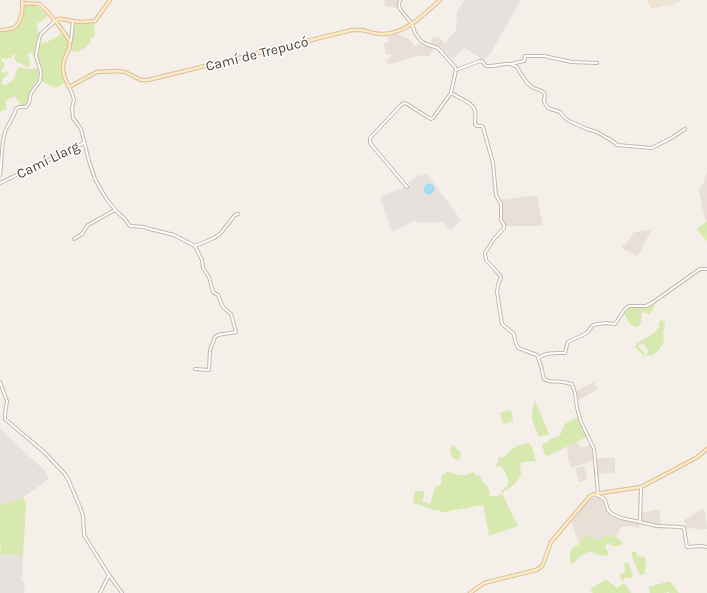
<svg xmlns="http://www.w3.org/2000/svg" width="707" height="593" viewBox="0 0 707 593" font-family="Karla,sans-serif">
<rect width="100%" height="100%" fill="#f4efe8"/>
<g fill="#e8e0d6">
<path d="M384,0H399L398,8L385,6Z"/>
<path d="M394,33L410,39L414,46L421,44L423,46L432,48L433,52L430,53V56L422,57L421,55L388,65L387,60L391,56V54L386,55L384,43L389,42L387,35Z"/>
<path d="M439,37L445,43L441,48L431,43L432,38Z"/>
<path d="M707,172V220L705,219L699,190L702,186Z"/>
<path d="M537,195L543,226H505L502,220V203L500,200Z"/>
<path d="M651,230L642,249L637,256L622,248V245H625L634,232Z"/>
<path d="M594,382L597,389L578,401L576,391Z"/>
<path d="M576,442L582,448L591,444L594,460L571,468L568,459L567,446Z"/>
<path d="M596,458H615V473L598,474Z"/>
<path d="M584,466L587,480L579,482L575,468Z"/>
<path d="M599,497L605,503L607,510L609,512V513L622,520L640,523L639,528L627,526L620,528L617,537L604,536L599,540L593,537L579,544L571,521L589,499Z"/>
<path d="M704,508L707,529L697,530L696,528L687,529L685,523L683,521Z"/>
<path d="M659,509L661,520V525L649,523L642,521V513Z"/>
</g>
<g fill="#e7e1dd">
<path d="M465,0H521L490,54L483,60L464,48L453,59L450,57L441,48L456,30L457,11Z"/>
<path d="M421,174L422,176L427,174L461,220L450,230L443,222L417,223L416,220L392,232L380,197L409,185L408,183Z"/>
<path d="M0,429L45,471L49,479L23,497L14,501L0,505Z"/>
<path d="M0,554L23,555L22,582H25L24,593H0Z"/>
</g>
<path fill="#eee2d2" d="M647,0H682L672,5L662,6L651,9Z"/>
<g fill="#d8e9b0">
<path d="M25,5C37,5 40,7 48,16L37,24V29L40,34L35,55L33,56L32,52L28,54L30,65L29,67L22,65V64L20,63H18L14,58L15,57L14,54L12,55V57L6,59L1,58L2,62H4V68L2,69L1,72L5,73L6,71L9,72L2,81V83L3,85H6L14,79L16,73V71L19,67C26,69 30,70 37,68L39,74L38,79L31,90L27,103L25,105L21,106L15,96L5,101L7,109L0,112V32C22,31 21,23 25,5Z"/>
<path d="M94,22L95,37L90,38L91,41L85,48L81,49L79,52L71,51L74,24Z"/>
<path d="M62,33C64,36 68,40 69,44C69,49 67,52 65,56C60,64 61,74 65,82L56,88L41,81V69L37,55L40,43C50,42 55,38 62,33Z"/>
<path d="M705,221L707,222V241L697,230L699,227L705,223Z"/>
<path d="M652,303L654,306L653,310L649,314L643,312L642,314L641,323L638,327H635L629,323L623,312C631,303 636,309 646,307C648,306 650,304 652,303Z"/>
<path d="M661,320L664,321L665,323L663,334L664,343L657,352L652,356L647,355L648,349L643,344L639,345V347L646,355L644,356L635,347L636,344L651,335L659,328V322Z"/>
<path d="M534,401H535L549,434L539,437C536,431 532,421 532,414C532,410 534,406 534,401Z"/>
<path d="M508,410L512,412L513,421L510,422L503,424L500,413Z"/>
<path d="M578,417L583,429L587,437L547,456L544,453L542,444L548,442L550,439L559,436L561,433L565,424Z"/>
<path d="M529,443L532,447L536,461L523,462L520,464C520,467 521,471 521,474C519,483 508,488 502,493L518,526L489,536L483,505L449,511L443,513L438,509L434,511L431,509L413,503L415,491H421L425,492L422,501L430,504L435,488L441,484V476L447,472C452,473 459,476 464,475C468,475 471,473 474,472L476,476L480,475L483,483L487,485L490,493L489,496H497L502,493L500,492L507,486L509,481L502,466L496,467L495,465L498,463V458L500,457H504L516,446Z"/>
<path d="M452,445L455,447L461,453C461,456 461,459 458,460L453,458L450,451Z"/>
<path d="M23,497L26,505L23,555L0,554L1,544H0V505L14,501Z"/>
<path d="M604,536L616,537L623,543C618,547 613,548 608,543L605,547L608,552V556L598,555L590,551L579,557L575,562L570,564V555L572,548L579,544L584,537H593L599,540Z"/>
<path d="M635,551L638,556L645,557L646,566L644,575H640L634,562L631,552Z"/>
<path d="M626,562L630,565L633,577L631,578H626L622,581L619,575L625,572L624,564Z"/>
<path d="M606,579L617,588L624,583L631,593H593L590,589Z"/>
<path d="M670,581L679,593H669V592L664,593H650L649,587Z"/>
</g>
<circle fill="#a4ddf2" cx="429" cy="189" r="5.5"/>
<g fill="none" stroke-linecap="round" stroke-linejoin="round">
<defs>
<g id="street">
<path d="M400,0L399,5L400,9L412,24L415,33L421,41L426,44L438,48L455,67L456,70L451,93L433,118L431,119L429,118L407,104L404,103L401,105L370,138V143L407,187"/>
<path d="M70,41H71L73,21"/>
<path d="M511,64L524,61L525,56H544L572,62L597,63"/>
<path d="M456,70L480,61L483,62L486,66C494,67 503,63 510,64C512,64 515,66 517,67C520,73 527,84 532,87C536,90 541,89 544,93C546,95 544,99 544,102L548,108L560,112L565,118L569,121L587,129L597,132L614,142L617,145L652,148L673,137L685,129"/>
<path d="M69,87L72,93L74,100L72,108L73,118L81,129L89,161L95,179L107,200L118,213L124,218L130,226L144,227L150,229L174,235L195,246L202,260L203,268L209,277L213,292L218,295L223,307L231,314L236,332L218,335L215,337L210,350L209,370L195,369"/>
<path d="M451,93C457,97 474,103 475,111C476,115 475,120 475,124L477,126H482L483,127L493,163L496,195L501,204V220L504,225V228L494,239L485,253L486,260L498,273L501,277L498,285L497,292L502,324L514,334L515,341L518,348L537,355L541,366L544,379C551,384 554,380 562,382C565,382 569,384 572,384L575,393L577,408L581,422L594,449L598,493"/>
<path d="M0,175C2,161 1,145 5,132C8,124 14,117 16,109L19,107H26L29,103L31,93L40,81L41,72L36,56L39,39L41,34L55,21"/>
<path d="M0,183L84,143"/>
<path d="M74,239L82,234L88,225L115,210"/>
<path d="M195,246L214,238L220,234L235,215L238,214"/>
<path d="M539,358C544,352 557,353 565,353L567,345L568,342L587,333L593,325L605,323L615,324L625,309L629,306H646L652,303L700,269H707"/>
<path d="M0,382L7,401L5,414V419L44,452L64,473L68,479L80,507L83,516L84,535L109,575L122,593"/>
<path d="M595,494L603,498L605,500L608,510L612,514L621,518L640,522L657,526L681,527L684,528L687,547L701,546L707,547"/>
<path d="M640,522L641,487"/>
<path d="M100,593L109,575"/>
</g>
<g id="secondary">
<path d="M23,3C28,4 34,3 39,4C44,6 69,37 70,43C70,50 66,54 64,61C61,70 65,79 69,87L97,72L118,71L125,72L141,80H148L352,30C355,30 358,30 361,30C368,31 375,34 382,34C406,34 423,15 440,0"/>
<path d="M55,21L58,19H61L73,21L81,22L95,21L110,0"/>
<path d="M0,30C14,30 19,27 22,13C22,8 23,4 22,0"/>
<path d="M470,593L484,583L536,570L541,567L543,564L551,542L590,496L595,494L641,487L696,458L707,449"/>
</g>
</defs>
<use href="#street" stroke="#c3b8ad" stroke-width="4"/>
<use href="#secondary" stroke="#d8bf99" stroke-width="4.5"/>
<use href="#street" stroke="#fff" stroke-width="2"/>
<use href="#secondary" stroke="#ffeac7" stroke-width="2.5"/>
</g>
<g text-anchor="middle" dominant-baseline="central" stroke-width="3" stroke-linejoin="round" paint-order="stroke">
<g font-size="14" fill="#483f36" stroke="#fff">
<text transform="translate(257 54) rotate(-14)">Camí de Trepucó</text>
<text transform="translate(48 160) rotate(-26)">Camí Llarg</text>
</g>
</g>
</svg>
